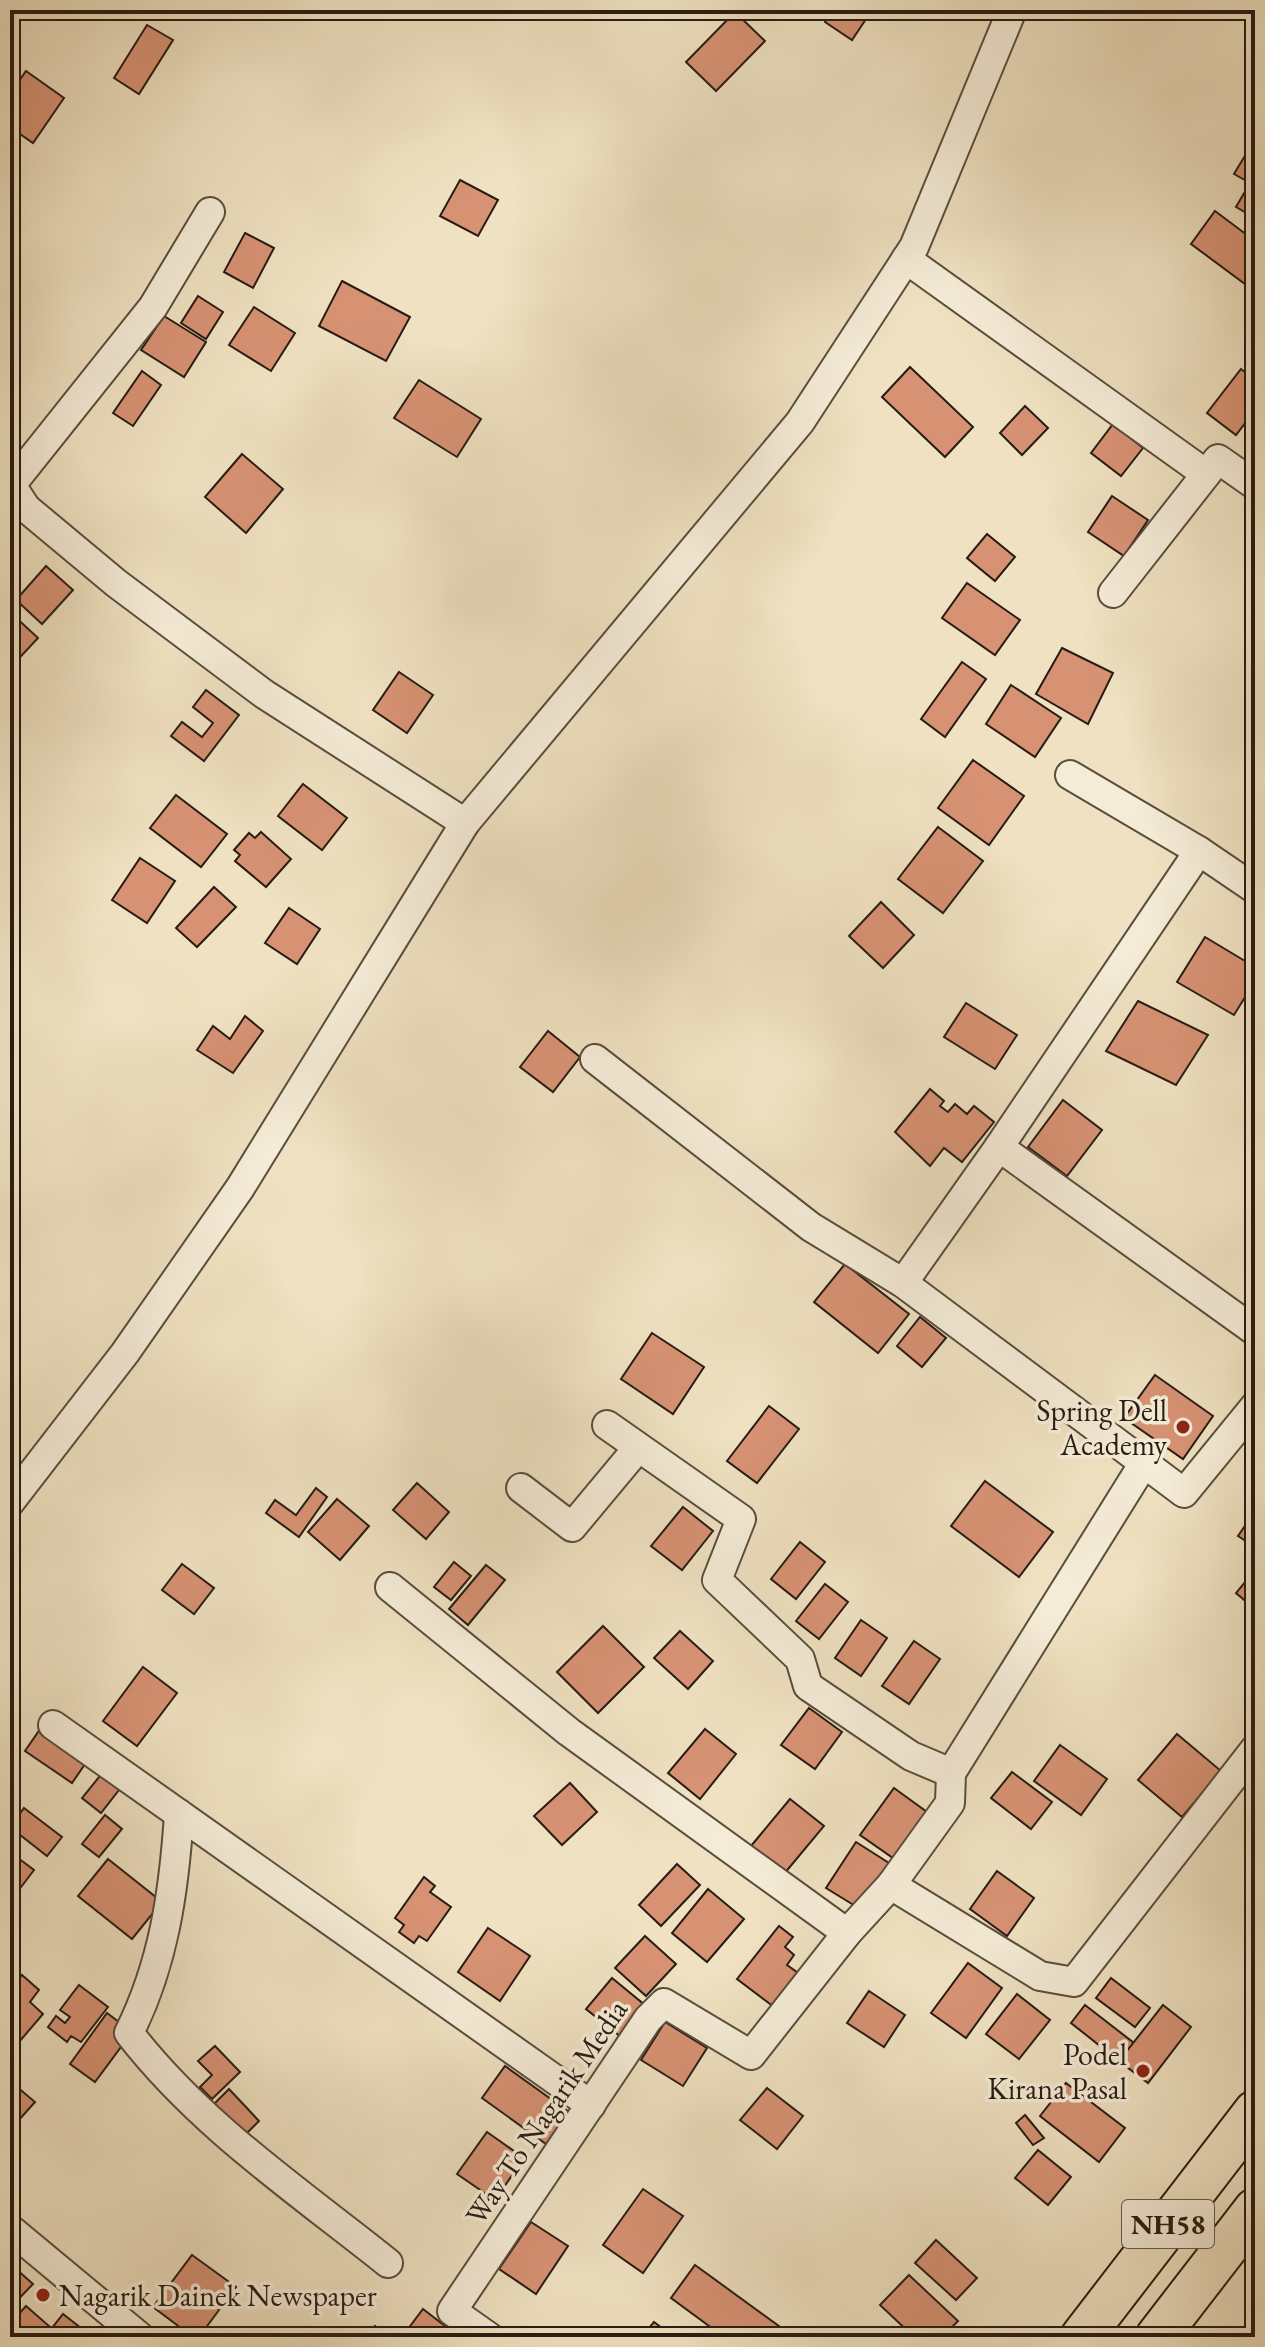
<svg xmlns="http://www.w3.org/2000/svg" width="1265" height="2347" viewBox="0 0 1265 2347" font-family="'EB Garamond',serif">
<rect width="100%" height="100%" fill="#efe1c1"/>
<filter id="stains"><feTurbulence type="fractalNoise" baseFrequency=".0025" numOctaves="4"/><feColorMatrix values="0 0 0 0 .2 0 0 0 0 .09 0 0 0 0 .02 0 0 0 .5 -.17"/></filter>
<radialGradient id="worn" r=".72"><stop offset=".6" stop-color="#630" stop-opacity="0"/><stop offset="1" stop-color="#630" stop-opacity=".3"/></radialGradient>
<g fill="#d79274" stroke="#271c13" stroke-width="2">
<path d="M832,10H872L852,40L825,22Z"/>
<path d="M735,12L765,41L716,91L686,62Z"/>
<path d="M147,25L173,40L139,94L114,78Z"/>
<path d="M26,71L64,98L33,143L10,127V94Z"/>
<path d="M1255,139V218L1236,207L1250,183L1234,174Z"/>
<path d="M460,180L498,200L478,236L440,216Z"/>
<path d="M1215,211L1255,241V279L1249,287L1191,244Z"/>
<path d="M245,233L274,248L253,288L224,272Z"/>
<path d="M342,281L410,317L386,361L319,326Z"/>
<path d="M198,296L223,312L206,339L181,323Z"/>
<path d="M254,307L295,333L271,371L229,345Z"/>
<path d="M164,316L206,342L184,377L141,350Z"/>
<path d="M910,367L973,427L945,457L882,397Z"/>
<path d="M1241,369L1255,380V410L1236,435L1207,413Z"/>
<path d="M142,371L161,385L133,426L113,413Z"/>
<path d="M419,380L481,419L457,457L394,418Z"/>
<path d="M1025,406L1048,428L1022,455L1000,433Z"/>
<path d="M1113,424L1143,448L1121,476L1091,453Z"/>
<path d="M242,454L283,489L246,533L205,497Z"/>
<path d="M1112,496L1148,520L1124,556L1088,532Z"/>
<path d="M987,534L1015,557L995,581L967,558Z"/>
<path d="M46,566L73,590L42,624L16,600Z"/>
<path d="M967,583L1020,620L995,655L942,618Z"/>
<path d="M10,612L38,638L10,668Z"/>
<path d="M1062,648L1113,673L1088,724L1036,694Z"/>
<path d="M962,662L986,679L945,737L921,719Z"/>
<path d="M399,672L433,695L407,733L373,710Z"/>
<path d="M1011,685L1061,718L1035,757L986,724Z"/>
<path d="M206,690L239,715L204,761L171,736L182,722L202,737L213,723L193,707Z"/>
<path d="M973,760L1024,796L989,845L938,808Z"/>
<path d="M303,784L347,818L322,850L278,816Z"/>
<path d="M176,795L227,834L201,867L150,828Z"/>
<path d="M938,827L983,861L943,913L898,879Z"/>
<path d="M261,832L291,859L266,887L235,861L240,855L234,850L249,833L255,838Z"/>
<path d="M140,858L175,881L147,923L112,900Z"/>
<path d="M214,887L236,907L197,947L176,928Z"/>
<path d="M881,902L914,935L883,968L849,936Z"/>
<path d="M289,908L320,929L297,964L265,943Z"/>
<path d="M1205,937L1255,967V981L1234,1015L1177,982Z"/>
<path d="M1138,1001L1208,1035L1176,1085L1106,1051Z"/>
<path d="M966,1003L1017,1035L995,1069L944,1037Z"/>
<path d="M245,1016L263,1031L233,1073L197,1050L213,1026L230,1039Z"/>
<path d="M548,1031L580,1057L553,1092L520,1067Z"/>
<path d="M930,1089L944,1101L940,1106L948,1112L955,1104L967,1114L974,1106L994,1122L962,1162L944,1148L930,1166L895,1132Z"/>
<path d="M1063,1100L1102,1130L1067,1176L1028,1147Z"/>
<path d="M845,1264L909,1314L878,1353L814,1302Z"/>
<path d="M920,1317L946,1338L922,1367L897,1346Z"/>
<path d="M652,1333L704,1367L673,1414L621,1379Z"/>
<path d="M1155,1375L1213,1416L1183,1459L1124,1418Z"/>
<path d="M769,1406L799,1429L757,1483L727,1461Z"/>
<path d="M985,1481L1053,1532L1019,1577L951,1526Z"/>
<path d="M417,1483L449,1512L426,1539L393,1510Z"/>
<path d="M316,1488L327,1497L299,1537L266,1513L275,1500L296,1515Z"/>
<path d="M337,1499L369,1526L340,1560L308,1532Z"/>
<path d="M683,1507L713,1531L682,1570L651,1546Z"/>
<path d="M1255,1511V1547L1238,1536Z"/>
<path d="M800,1542L825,1562L796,1599L771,1579Z"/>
<path d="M454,1562L471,1576L451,1600L434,1587Z"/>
<path d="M182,1564L214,1588L194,1614L162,1590Z"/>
<path d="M486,1565L505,1580L468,1625L449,1609Z"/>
<path d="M1255,1570V1609L1236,1593Z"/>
<path d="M825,1584L848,1602L819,1639L796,1621Z"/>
<path d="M861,1620L887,1638L861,1676L835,1658Z"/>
<path d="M603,1626L644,1667L598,1713L557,1672Z"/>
<path d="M680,1631L713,1661L688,1689L654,1658Z"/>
<path d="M914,1641L940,1659L909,1704L882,1686Z"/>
<path d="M143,1667L177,1693L137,1746L103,1721Z"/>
<path d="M809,1708L842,1732L815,1769L781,1745Z"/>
<path d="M45,1722L92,1754L72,1783L25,1751Z"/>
<path d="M705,1729L736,1754L700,1799L668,1773Z"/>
<path d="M1177,1734L1221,1771L1182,1817L1138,1780Z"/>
<path d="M1060,1745L1107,1779L1081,1815L1034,1781Z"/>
<path d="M108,1766L126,1781L101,1813L82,1798Z"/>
<path d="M1012,1772L1052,1802L1031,1829L991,1798Z"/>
<path d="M570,1783L597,1812L562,1845L534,1816Z"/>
<path d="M894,1788L927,1812L893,1858L860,1835Z"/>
<path d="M790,1799L824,1826L784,1874L751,1846Z"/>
<path d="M24,1808L62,1837L47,1856L10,1827Z"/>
<path d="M105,1815L122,1829L99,1857L82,1844Z"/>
<path d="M856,1842L889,1863L860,1909L826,1888Z"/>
<path d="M10,1852L34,1870L18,1891L13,1887L10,1891Z"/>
<path d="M108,1859L162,1902L132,1939L78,1896Z"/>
<path d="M677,1864L700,1885L661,1926L639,1905Z"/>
<path d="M997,1871L1034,1898L1007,1936L970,1909Z"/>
<path d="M424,1877L435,1886L430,1892L451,1907L427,1941L419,1936L414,1943L399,1932L404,1925L395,1918Z"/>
<path d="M708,1889L744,1919L707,1962L672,1933Z"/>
<path d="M779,1926L793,1937L785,1947L794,1955L787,1965L801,1975L774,2007L737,1979Z"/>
<path d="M488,1928L530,1956L500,2001L458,1972Z"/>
<path d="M645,1936L676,1964L646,1996L615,1968Z"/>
<path d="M968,1963L1002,1988L966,2038L931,2013Z"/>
<path d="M22,1975L39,1990L30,2002L43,2014L19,2042L10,2034V1988Z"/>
<path d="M612,1978L646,2006L621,2037L586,2009Z"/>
<path d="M1111,1978L1150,2008L1135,2027L1096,1998Z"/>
<path d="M79,1985L108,2007L81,2042L71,2036L67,2042L48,2027L56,2016L65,2023L70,2017L60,2010Z"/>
<path d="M869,1991L905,2015L884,2047L847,2023Z"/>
<path d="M1017,1994L1050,2020L1019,2059L986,2034Z"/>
<path d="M1085,2005L1134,2043L1119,2061L1071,2023Z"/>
<path d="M1163,2005L1191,2027L1148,2083L1119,2061Z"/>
<path d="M107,2013L132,2032L95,2082L70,2064Z"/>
<path d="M665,2022L707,2048L683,2086L641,2060Z"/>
<path d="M215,2046L240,2072L212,2099L200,2087L212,2075L198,2061Z"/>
<path d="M505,2066L569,2112L546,2144L482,2098Z"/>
<path d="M10,2081L35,2102L10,2130Z"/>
<path d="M1066,2083L1125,2128L1099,2162L1040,2116Z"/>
<path d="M767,2088L803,2116L777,2149L740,2120Z"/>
<path d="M229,2089L259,2121L244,2136L214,2104Z"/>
<path d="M1025,2115L1044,2138L1033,2145L1016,2123Z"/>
<path d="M487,2132L524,2158L495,2200L457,2174Z"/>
<path d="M1038,2150L1071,2177L1048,2205L1015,2178Z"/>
<path d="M643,2189L683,2216L643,2273L603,2245Z"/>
<path d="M531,2222L568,2246L536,2294L499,2269Z"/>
<path d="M936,2240L977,2278L956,2300L915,2263Z"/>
<path d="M192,2255L236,2287L199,2337H193L153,2307Z"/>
<path d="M695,2265L794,2337H724L671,2298Z"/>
<path d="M15,2268L33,2284L10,2308V2273Z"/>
<path d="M909,2275L958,2321L942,2337H914L880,2305Z"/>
<path d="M26,2306L49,2326L39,2337H10V2324Z"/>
<path d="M423,2309L458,2336L457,2337H402Z"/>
<path d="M63,2314L86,2332L82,2337H45Z"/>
<path d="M654,2322L674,2337H642Z"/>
<path d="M375,2326L384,2334L365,2337Z"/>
</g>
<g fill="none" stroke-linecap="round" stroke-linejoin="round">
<defs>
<g id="minor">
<path d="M210,212L153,307L11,485L26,508L116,583L264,694L465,823"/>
<path d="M906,259L1206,474"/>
<path d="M1113,593L1218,459L1255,485"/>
<path d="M1070,775L1199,851L999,1147L1255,1331"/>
<path d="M1199,851L1255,889"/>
<path d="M595,1059L811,1227L903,1283L1144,1463"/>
<path d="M903,1283L999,1147"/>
<path d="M607,1425L741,1519L717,1580L800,1659L808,1686L911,1756L951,1773"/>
<path d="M521,1488L572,1527L637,1449"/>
<path d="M10,1502L125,1353L240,1188L465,823L800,422L914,247L1012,10"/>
<path d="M390,1587L569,1732L847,1933"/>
<path d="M53,1725L591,2105"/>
<path d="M179,1814C174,1891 164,1963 129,2033C200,2125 298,2191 388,2263"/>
<path d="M891,1885L950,1803L951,1773L1144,1463L1184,1493L1255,1406"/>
<path d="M10,2229L140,2337"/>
<path d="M489,2337L452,2311L648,2019L664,2003L751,2055L847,1933L891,1885L1040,1976L1074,1982L1255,1749"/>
</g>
<g id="highway">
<path d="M1082,2337L1255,2112"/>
<path d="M1157,2337L1255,2210"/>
</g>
</defs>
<use href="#minor" stroke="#594d3e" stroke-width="32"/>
<use href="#highway" stroke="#271c13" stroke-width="46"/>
<use href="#minor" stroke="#f5ecd7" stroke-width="28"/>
<use href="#highway" stroke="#efe1c1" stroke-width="42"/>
</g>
<g fill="#8f2418" stroke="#f5ecd7" stroke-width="3">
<circle cx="1183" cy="1427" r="8"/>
<circle cx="1143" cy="2071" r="8"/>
<circle cx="43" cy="2295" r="8"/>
</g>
<g text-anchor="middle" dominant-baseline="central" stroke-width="7" stroke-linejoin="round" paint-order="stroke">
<rect fill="#f5ecd7" stroke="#655a4e" stroke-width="2" x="1122" y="2200" width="92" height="48" rx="6"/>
<g font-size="28" font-weight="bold" fill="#271c13">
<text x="1168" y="2224">NH58</text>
</g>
<g font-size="30" fill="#271c13" stroke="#f5ecd7" text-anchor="end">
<text x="1167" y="1410">Spring Dell<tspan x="1167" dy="34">Academy</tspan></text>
<text x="1127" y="2054">Podel<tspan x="1127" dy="34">Kirana Pasal</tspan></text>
<text x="59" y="2295" text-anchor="start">Nagarik Dainek Newspaper</text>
</g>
<g font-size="30" fill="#271c13" stroke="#f5ecd7">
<text transform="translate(546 2112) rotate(-56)">Way To Nagarik Media</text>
</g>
</g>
<rect width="1265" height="2347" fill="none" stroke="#efe1c1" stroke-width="40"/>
<rect x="12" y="12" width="1241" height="2323" fill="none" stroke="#271c13" stroke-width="4"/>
<rect x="20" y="20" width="1225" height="2307" fill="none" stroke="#271c13" stroke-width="2"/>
<rect width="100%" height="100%" filter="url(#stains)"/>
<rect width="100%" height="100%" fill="url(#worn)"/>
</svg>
